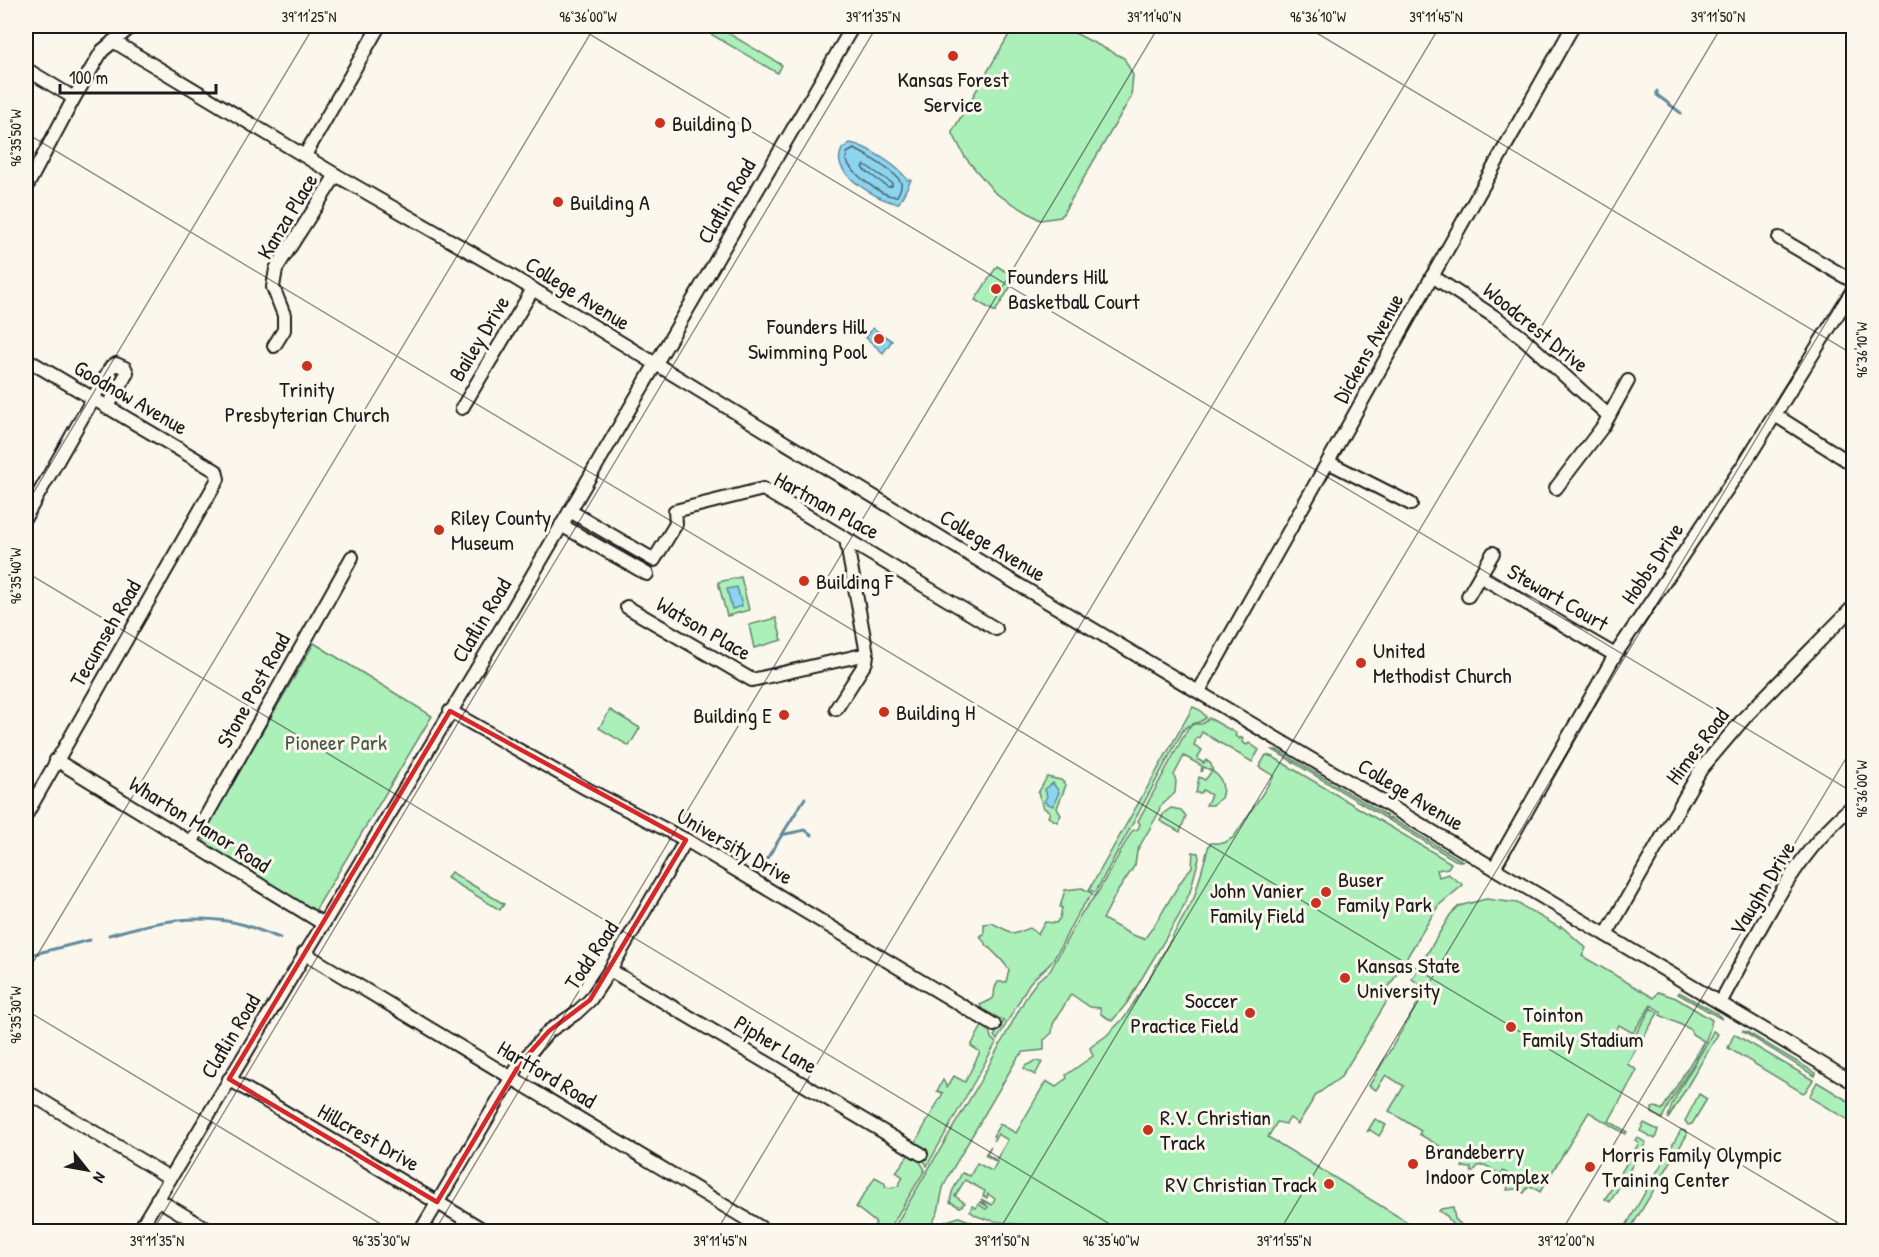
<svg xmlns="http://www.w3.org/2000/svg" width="1879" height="1257" viewBox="0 0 1879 1257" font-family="'Patrick Hand',sans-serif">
<rect width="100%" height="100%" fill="#fbf7ec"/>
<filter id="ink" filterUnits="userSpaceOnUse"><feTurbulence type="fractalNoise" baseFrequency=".0167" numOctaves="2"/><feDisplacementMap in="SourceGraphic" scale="12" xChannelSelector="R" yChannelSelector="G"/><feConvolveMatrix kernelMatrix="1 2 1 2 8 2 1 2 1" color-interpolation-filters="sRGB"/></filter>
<g filter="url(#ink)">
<g fill="#abefb9" stroke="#64866a" stroke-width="1.5">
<path d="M697,26H716L782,65L778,73L774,71Z"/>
<path d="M1014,26H1061L1124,58L1133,75L1131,97L1061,217L1040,220L995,193L965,157L952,132Z"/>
<path d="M997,266L1016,278L995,312L975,300Z"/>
<path d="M741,577L749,610L727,616L718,582Z"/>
<path d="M776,618L782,640L754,648L749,625Z"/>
<path d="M314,643L432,716L315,911L205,845L203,834Z"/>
<path d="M1193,707L1200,710L1206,717C1201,725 1191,721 1184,729L1096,891L1095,892L1089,890Z"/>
<path d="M610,710L640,728L629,746L599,728Z"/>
<path d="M1209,718L1236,733L1235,736L1240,739L1241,737L1243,739L1242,742L1247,745L1249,743L1259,750L1252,762L1202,732L1199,738L1197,737L1194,745L1202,750L1197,759L1204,763L1206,760L1211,764L1213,772C1222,777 1225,788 1221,798L1213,805H1206L1211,795L1203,790L1201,793H1196L1199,777L1205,780L1212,771L1204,767L1201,772L1202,766L1184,756L1174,775L1176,781L1175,793L1160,807L1158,814L1137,851L1135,865L1116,894L1103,919L1130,934L1144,939C1163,917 1173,888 1192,867L1193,852L1198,853L1199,858L1190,892L1179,916L1127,1003L1112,1021L1101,1014L1100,1008L1090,1007L1071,994L1053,1024L1052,1033L1044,1040V1050L1024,1052L1018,1057L949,1175L943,1188L938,1212L928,1231H892L974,1092L1029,992L1038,980L1050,971L1081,914L1098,892L1132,831L1138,829L1140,824L1138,821L1188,728L1194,724H1202Z"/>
<path d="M1273,750H1277L1387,816L1388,820L1390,818L1464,862L1455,860Z"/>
<path d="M1266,755L1273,757L1451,863L1448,868L1437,870L1439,877L1448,874L1463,885L1438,906L1384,995L1389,998L1341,1077L1316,1095L1298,1124L1290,1118L1286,1124L1277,1122L1268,1137L1422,1231H1049C1028,1222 983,1225 970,1211L972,1206L976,1208L978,1204L986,1209L988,1207L984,1202L985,1205L979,1202H983L981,1199L992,1205L995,1199L988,1194L987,1198L983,1196L985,1191L965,1180L955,1196L965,1203L960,1207L950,1202L952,1192L962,1173L970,1176L977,1163L992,1171L997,1162L985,1155L991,1146L987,1154L996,1160L1008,1140L998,1134L993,1141L995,1138L993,1136L1000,1124L1016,1133L1046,1081L1056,1087L1067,1078L1066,1075L1093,1056L1090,1048L1092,1046L1106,1036L1125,1017L1148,980L1194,898L1209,845L1211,843H1224L1234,837L1274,776L1259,767Z"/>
<path d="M1047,777L1061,780L1066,785L1057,808L1061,815L1057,822L1048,817L1050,812L1044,808L1038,793Z"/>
<path d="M1171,808L1181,810L1186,816L1180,832L1160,821L1164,813Z"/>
<path d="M451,872L504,904L500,910L447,878Z"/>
<path d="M1082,888L1093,894C1074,913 1067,938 1053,960C1047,970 1036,974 1029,984L997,1040L994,1036L1004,1021L982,1009L980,1005C1004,995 988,998 998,982H1006L1009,970C1002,957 986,948 980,936L984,934V924L992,923L1014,934L1030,928L1038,934L1045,922L1056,923L1060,918L1062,908L1060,907L1065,890Z"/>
<path d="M1486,899L1517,903L1560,928L1561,926L1586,948L1582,956L1654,998L1658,992L1676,998L1712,1020C1708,1049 1674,1089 1662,1119L1652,1113V1108L1656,1107L1662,1110L1704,1041L1692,1034L1690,1029L1660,1015L1661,1012L1651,1005L1633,1033L1619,1025L1614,1035L1623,1041L1628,1034L1634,1037L1651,1008L1658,1013L1627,1064L1637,1070L1609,1121L1627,1132L1625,1134L1589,1112L1540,1192L1529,1185L1524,1193L1516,1189L1507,1190L1511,1176L1503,1171L1501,1175L1485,1165L1478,1166L1473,1172H1471V1168L1462,1167L1465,1161L1419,1134L1421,1131L1389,1111L1404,1086L1386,1075L1376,1090L1369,1086L1426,989L1412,979L1450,915L1459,906Z"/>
<path d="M1679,992L1718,1014L1722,1019L1678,994Z"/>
<path d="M982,1026L989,1030L991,1038L996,1043L927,1166L922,1157L925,1150L915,1143L943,1093L937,1091L943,1080L947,1087L954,1076L965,1082L980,1052L971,1046Z"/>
<path d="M1713,1031L1718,1034L1717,1036L1668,1119C1670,1098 1703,1054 1713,1031Z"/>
<path d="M1742,1031L1747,1032L1816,1073L1815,1076Z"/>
<path d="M1734,1034L1813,1080L1805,1092L1803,1093L1728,1048Z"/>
<path d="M1035,1061L1042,1062L1035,1075L1024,1069L1025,1066Z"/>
<path d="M1817,1082L1853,1104V1123L1809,1097Z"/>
<path d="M1699,1094L1707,1099L1692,1124L1688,1125L1685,1121Z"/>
<path d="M1375,1119L1386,1125L1379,1136L1370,1130L1367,1132Z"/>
<path d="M1644,1123L1658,1130L1655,1139L1640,1131Z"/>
<path d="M1681,1130L1685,1131L1687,1135L1629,1231H1623Z"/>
<path d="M1637,1137L1646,1143L1610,1202L1605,1199L1639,1143L1635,1140Z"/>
<path d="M909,1154L918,1158L925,1170L888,1231H871L876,1223L856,1207L875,1177L884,1182L886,1187L892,1188L898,1186L903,1177L896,1172Z"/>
<path d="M1453,1207L1455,1219L1465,1228V1231H1456L1447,1216L1439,1211L1441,1209Z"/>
<path d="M959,1217L985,1227L987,1231H938L944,1222Z"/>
</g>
<g fill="#8dd4ef" stroke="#608a9b" stroke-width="1.5">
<path d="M850,143C865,145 900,167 907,180H911L899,203C883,203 845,180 840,163C839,159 840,153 842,149Z"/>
<path d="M873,328L892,341L883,353L866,338Z"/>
<path d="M737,587L742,606L732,609L727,589Z"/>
<path d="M1053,783L1059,792L1053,806L1044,802L1047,796L1045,789Z"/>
</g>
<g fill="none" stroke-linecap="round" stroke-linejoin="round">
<g stroke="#496670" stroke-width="1.5">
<path d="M854,149C863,153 899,174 901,183C902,188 899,192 897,196C882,198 852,173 846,160L847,153Z"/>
<path d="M865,165L892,183V186L888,187L864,170L862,167Z"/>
</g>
<g stroke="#608a9b" stroke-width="3">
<path d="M1657,91V95L1681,113"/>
<path d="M781,835L805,830L812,835"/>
<path d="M758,873L805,798"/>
<path d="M109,935C153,922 200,912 245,925C257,929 268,934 280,938"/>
<path d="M26,956L90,940"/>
</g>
<defs>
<g id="minor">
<path d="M113,41L336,175L500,269L1019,585L1854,1083"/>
<path d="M26,69L74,98"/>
<path d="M305,155L379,26"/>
<path d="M26,188L74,98L102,51L132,26"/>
<path d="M1779,238L1854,282"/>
<path d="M1432,276L1498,319L1523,338L1609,416"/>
<path d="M274,346L284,330V315L273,287L276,269L336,175"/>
<path d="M26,359L216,471L218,479L26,815"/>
<path d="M462,408L533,289"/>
<path d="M1775,415L1854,465"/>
<path d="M1328,462L1411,504"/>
<path d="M1556,488L1604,425L1628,381"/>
<path d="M570,511L654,560L676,524L675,511L763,489L996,629"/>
<path d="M26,516L111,367L116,364L125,368L127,373L107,408"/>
<path d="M561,525L647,574"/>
<path d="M1480,576L1615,655"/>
<path d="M1468,596L1493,553"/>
<path d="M627,607L752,680L867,654"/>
<path d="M1199,691L1573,26"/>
<path d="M836,709L866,662L867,654L846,539"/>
<path d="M450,711L587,789L686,840L994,1025"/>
<path d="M56,760L322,923"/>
<path d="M191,843L352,557"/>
<path d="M1494,868L1615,655L1746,461L1854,288"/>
<path d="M1606,935L1701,769L1746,716L1854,606"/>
<path d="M304,953L768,1232"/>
<path d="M610,970L921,1154"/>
<path d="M1720,1003C1758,934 1791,856 1854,805"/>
<path d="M229,1079L487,1232"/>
<path d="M26,1091L170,1178"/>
<path d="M157,1199L212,1232"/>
<path d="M138,1232L505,622L853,26"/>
<path d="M420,1232L519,1065L549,1031L576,1013L590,1000L610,970L686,840"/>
</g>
</defs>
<use href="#minor" stroke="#1c1c1c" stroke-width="16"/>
<use href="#minor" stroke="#fbf7ec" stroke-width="12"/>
</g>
</g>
<path fill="none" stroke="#d62828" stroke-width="4.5" stroke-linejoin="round" d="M450,711L686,840L590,1000L549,1031L519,1065L437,1202L229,1079Z"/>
<path fill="none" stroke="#1c1c1c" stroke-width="1.5" stroke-opacity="0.45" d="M576,26L1854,793M1305,26L1854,355M26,36L32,26M26,133L1853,1232M26,505L314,26M26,572L1123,1232M26,974L595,26M26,1010L394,1232M152,1232L877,26M434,1232L1159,26M716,1232L1440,26M998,1232L1722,26M1279,1232L1854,276M1561,1232L1854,745M1843,1232L1854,1214"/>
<g fill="#c8321e" stroke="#fbf7ec" stroke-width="2">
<circle cx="953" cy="56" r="6"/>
<circle cx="660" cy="123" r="6"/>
<circle cx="558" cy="202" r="6"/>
<circle cx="996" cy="289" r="6"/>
<circle cx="879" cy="339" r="6"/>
<circle cx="307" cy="366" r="6"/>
<circle cx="439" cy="530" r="6"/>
<circle cx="804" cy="581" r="6"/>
<circle cx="1361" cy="663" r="6"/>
<circle cx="884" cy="712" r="6"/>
<circle cx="784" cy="715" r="6"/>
<circle cx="1326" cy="892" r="6"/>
<circle cx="1316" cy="903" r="6"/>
<circle cx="1345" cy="978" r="6"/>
<circle cx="1250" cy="1013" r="6"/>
<circle cx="1511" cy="1027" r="6"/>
<circle cx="1148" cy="1130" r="6"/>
<circle cx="1413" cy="1164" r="6"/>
<circle cx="1590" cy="1167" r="6"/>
<circle cx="1329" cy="1184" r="6"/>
</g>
<g text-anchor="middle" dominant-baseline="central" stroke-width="6" stroke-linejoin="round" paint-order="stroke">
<g font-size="22" fill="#1c1c1c" stroke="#fbf7ec" text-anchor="start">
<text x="953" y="79" text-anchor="middle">Kansas Forest<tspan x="953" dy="25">Service</tspan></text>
<text x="672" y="123">Building D</text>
<text x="570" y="202">Building A</text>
<text x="1008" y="276">Founders Hill<tspan x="1008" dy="25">Basketball Court</tspan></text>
<text x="867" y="326" text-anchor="end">Founders Hill<tspan x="867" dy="25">Swimming Pool</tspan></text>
<text x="307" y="389" text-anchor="middle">Trinity<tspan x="307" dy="25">Presbyterian Church</tspan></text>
<text x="451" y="517">Riley County<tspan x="451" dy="25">Museum</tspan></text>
<text x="816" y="581">Building F</text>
<text x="1373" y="650">United<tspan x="1373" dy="25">Methodist Church</tspan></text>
<text x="896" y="712">Building H</text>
<text x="772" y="715" text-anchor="end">Building E</text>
<text x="1338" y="879">Buser<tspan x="1338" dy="25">Family Park</tspan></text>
<text x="1304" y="890" text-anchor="end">John Vanier<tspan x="1304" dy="25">Family Field</tspan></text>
<text x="1357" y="965">Kansas State<tspan x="1357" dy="25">University</tspan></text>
<text x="1238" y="1000" text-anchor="end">Soccer<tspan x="1238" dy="25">Practice Field</tspan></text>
<text x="1523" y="1014">Tointon<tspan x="1523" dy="25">Family Stadium</tspan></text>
<text x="1160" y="1117">R.V. Christian<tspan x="1160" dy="25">Track</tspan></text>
<text x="1425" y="1151">Brandeberry<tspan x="1425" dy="25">Indoor Complex</tspan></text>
<text x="1602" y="1154">Morris Family Olympic<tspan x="1602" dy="25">Training Center</tspan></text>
<text x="1317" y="1184" text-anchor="end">RV Christian Track</text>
</g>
<g font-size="22" fill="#1c1c1c" stroke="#fbf7ec">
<text transform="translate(726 201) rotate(-60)">Claflin Road</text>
<text transform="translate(287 216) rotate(-59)">Kanza Place</text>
<text transform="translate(578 293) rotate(32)">College Avenue</text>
<text transform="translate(1536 327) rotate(39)">Woodcrest Drive</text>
<text transform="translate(479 338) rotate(-59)">Bailey Drive</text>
<text transform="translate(1368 348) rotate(-61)">Dickens Avenue</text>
<text transform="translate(131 397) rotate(30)">Goodnow Avenue</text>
<text transform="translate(827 505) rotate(29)">Hartman Place</text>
<text transform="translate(993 545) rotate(31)">College Avenue</text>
<text transform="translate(1652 563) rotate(-56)">Hobbs Drive</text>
<text transform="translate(1558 597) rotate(30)">Stewart Court</text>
<text transform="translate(481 620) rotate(-59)">Claflin Road</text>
<text transform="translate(704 628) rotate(30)">Watson Place</text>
<text transform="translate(105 633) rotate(-60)">Tecumseh Road</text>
<text transform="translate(253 690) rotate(-61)">Stone Post Road</text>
<text transform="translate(1697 746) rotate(-53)">Himes Road</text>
<text transform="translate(1411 794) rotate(31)">College Avenue</text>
<text transform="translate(200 824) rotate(32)">Wharton Manor Road</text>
<text transform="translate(735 846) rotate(30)">University Drive</text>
<text transform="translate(1762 888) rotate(-59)">Vaughn Drive</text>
<text transform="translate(591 955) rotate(-56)">Todd Road</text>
<text transform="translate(230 1036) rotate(-59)">Claflin Road</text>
<text transform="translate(776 1044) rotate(31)">Pipher Lane</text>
<text transform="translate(547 1074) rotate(31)">Hartford Road</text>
<text transform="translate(369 1137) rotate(30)">Hillcrest Drive</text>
</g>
<g font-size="22" fill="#475b4b" stroke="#fbf7ec">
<text x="336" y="742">Pioneer Park</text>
</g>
</g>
<rect width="1879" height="1257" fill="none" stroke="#fbf7ec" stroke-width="66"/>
<g transform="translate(87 1170) rotate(121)" stroke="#fbf7ec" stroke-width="4.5" paint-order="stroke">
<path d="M0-4.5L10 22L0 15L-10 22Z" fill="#1c1c1c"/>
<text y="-9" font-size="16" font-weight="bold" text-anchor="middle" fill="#1c1c1c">N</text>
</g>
<path d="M60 84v9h156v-9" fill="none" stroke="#1c1c1c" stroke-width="3"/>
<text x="69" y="84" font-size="18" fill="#1c1c1c" stroke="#fbf7ec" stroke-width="4.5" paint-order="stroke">100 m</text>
<rect x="33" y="33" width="1813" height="1191" fill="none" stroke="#1c1c1c" stroke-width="2"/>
<g font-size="15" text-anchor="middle" fill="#1c1c1c">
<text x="309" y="22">39°11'25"N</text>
<text x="588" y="22">96°36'00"W</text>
<text x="873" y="22">39°11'35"N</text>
<text x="1154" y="22">39°11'40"N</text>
<text x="1318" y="22">96°36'10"W</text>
<text x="1436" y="22">39°11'45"N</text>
<text x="1718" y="22">39°11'50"N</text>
<text transform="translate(16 138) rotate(-90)" y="5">96°35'50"W</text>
<text transform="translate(1862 350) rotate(-90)" y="5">96°36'10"W</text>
<text transform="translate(16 576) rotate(-90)" y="5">96°35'40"W</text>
<text transform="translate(1862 789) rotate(-90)" y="5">96°36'00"W</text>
<text transform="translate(16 1015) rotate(-90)" y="5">96°35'30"W</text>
<text x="157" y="1246">39°11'35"N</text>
<text x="381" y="1246">96°35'30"W</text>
<text x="720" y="1246">39°11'45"N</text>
<text x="1002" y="1246">39°11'50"N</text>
<text x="1111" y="1246">96°35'40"W</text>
<text x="1284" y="1246">39°11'55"N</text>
<text x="1566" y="1246">39°12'00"N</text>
</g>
</svg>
